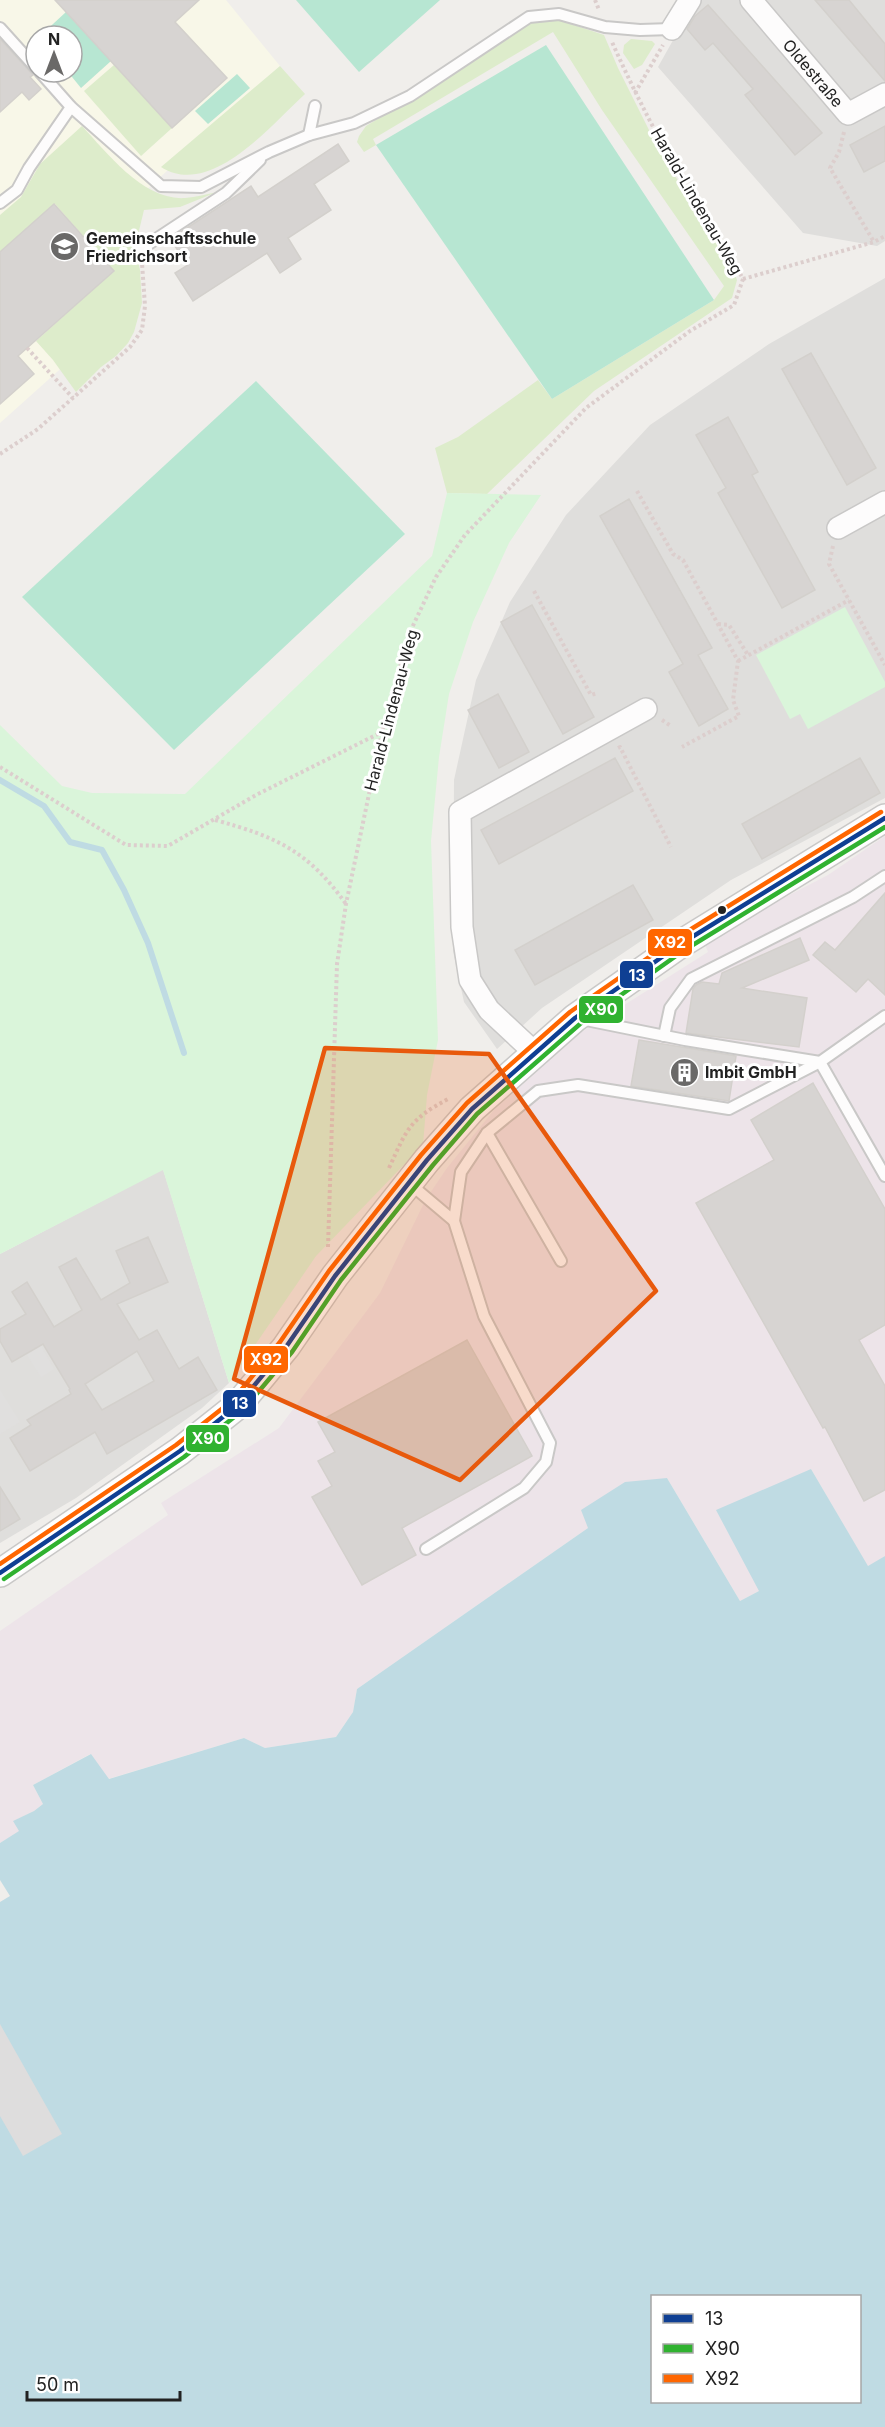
<svg xmlns="http://www.w3.org/2000/svg" width="885" height="2427" viewBox="0 0 885 2427" font-family="Inter,sans-serif">
<rect width="100%" height="100%" fill="#f0eeeb"/>
<g fill="#dfdedc">
<path d="M690,0H885V241L877,246L803,233L658,67L681,26Z"/>
<path d="M885,278V798L731,880L542,1008L497,1049L464,1002L453,951L454,780L476,680L510,602L566,515L650,425L769,344Z"/>
<path d="M163,1169L229,1383L202,1408L76,1498L0,1543V1254Z"/>
</g>
<path fill="#ede4e9" d="M885,836V1556L868,1567L811,1469L759,1591L740,1601L667,1478L588,1528L357,1689L353,1712L336,1737L265,1748L244,1738L108,1779L90,1754L33,1785L43,1804L34,1811L14,1821L20,1831L0,1843V1631L168,1515L161,1503L279,1428L380,1293L426,1199L447,1168L494,1110L580,1033L708,952L703,940L828,875Z"/>
<path fill="#f8f7e8" fill-rule="evenodd" d="M0,0H226L280,66L126,209L133,284L96,337L0,423ZM36,36H72V72H36Z"/>
<g fill="#ddeccb">
<path d="M556,19L604,35L618,68L661,154L732,265L737,280L732,298L594,391L487,494L447,493L435,448L458,437L538,380L552,399L714,300L724,286L602,110L553,32L373,139L376,145L364,152L357,142L359,136L366,126L467,65L529,23Z"/>
<path d="M631,39L652,41L655,44L642,65L634,69L623,53L624,45Z"/>
<path d="M114,65L172,128L141,156L84,91Z"/>
<path d="M280,66L305,94C271,125 211,199 161,167Z"/>
<path d="M82,126C107,153 144,201 185,198C196,197 207,194 217,192L180,207L144,210L135,247L140,270L142,303L134,332L128,343L116,356L101,367L76,392L53,360L36,341L114,271L55,204L0,252V215L21,197L40,164Z"/>
</g>
<g fill="#daf5da">
<path d="M447,493L541,495L509,543L473,622L449,694L439,757L431,841L438,1040L427,1095L423,1145L316,1256L229,1383L163,1170L0,1254V725L62,786L92,793L185,794L432,556Z"/>
<path d="M845,607L885,682V687L808,729L800,714L790,719L756,655Z"/>
</g>
<g fill="#b7e6d2">
<path d="M296,0H440L359,72Z"/>
<path d="M66,12L111,61L81,88L68,72H72V36H40Z"/>
<path d="M546,45L714,300L552,399L376,145Z"/>
<path d="M237,74L250,88L208,124L195,111Z"/>
<path d="M256,381L405,534L174,750L22,597Z"/>
</g>
<g fill="#e0dfde">
<path d="M41,1346L54,1369L41,1377L27,1355Z"/>
<path d="M0,1390L20,1422L0,1434Z"/>
</g>
<path fill="#bfdbe3" fill-rule="evenodd" d="M811,1469L868,1566L885,1556V2427H0V1902L10,1896L0,1880V1843L19,1831L13,1821L34,1811L43,1804L33,1785L91,1754L109,1779L244,1738L265,1748L336,1737L353,1712L357,1689L588,1528L581,1510L625,1482L667,1478L740,1601L759,1591L716,1510ZM652,2296H860V2402H652Z"/>
<path fill="#dedddd" d="M0,2024L62,2134L23,2156L0,2116Z"/>
<g fill="none" stroke-linecap="round" stroke-linejoin="round">
<path stroke="#bfdbe3" stroke-width="6" d="M0,780L44,806L70,842L102,850L124,890L148,943L184,1053"/>
</g>
<g fill="#d7d4d2" stroke="#d3d0cc" stroke-width="1.5" fill-rule="evenodd">
<path d="M55,0H199L175,22L227,78L172,128Z"/>
<path d="M815,0H849L885,44V81Z"/>
<path d="M708,5L822,133L795,155L745,95L753,89L713,43L705,50L687,29L695,16Z"/>
<path d="M0,39L33,75L30,77L41,89L29,100L22,92L0,112Z"/>
<path d="M885,126V161L864,172L850,145Z"/>
<path d="M338,144L349,161L314,184L331,210L288,238L301,259L280,273L267,253L193,301L175,273L188,265L170,239L251,186L258,197Z"/>
<path d="M54,204L114,271L18,356L34,374L0,404V252Z"/>
<path d="M811,353L876,468L847,485L782,369Z"/>
<path d="M728,417L758,472L752,475L815,590L782,608L718,493L726,488L696,435Z"/>
<path d="M629,499L712,648L698,655L728,709L699,726L669,672L683,664L600,516Z"/>
<path d="M532,605L594,717L563,734L501,622Z"/>
<path d="M498,694L529,752L499,768L468,710Z"/>
<path d="M615,758L633,791L499,864L481,830Z"/>
<path d="M860,758L880,793L762,859L742,824Z"/>
<path d="M633,885L653,920L535,985L515,950Z"/>
<path d="M885,893V995L868,979L856,992L813,955L825,942L835,950Z"/>
<path d="M800,938L809,960L742,988L807,998L799,1047L686,1033L693,989L696,985L702,982L719,984L722,973Z"/>
<path d="M639,1040L736,1056L729,1101L631,1086Z"/>
<path d="M813,1083L885,1209V1325L859,1340L885,1386V1490L864,1501L825,1427L823,1428L696,1203L774,1160L751,1120Z"/>
<path d="M148,1237L168,1282L117,1304L139,1340L157,1330L179,1369L198,1357L217,1390L107,1454L95,1432L30,1471L10,1438L31,1425L27,1420L71,1394L69,1390L70,1389L43,1344L12,1362L0,1341V1329L26,1314L12,1292L27,1282L54,1327L82,1310L59,1267L76,1258L101,1300L130,1283L116,1251ZM137,1351L154,1381L102,1410L85,1384Z"/>
<path d="M467,1340L532,1456L402,1528L416,1555L362,1585L312,1497L332,1486L318,1461L335,1452L318,1422Z"/>
<path d="M0,1487L20,1519L0,1531Z"/>
</g>
<g fill="none" stroke-linecap="round" stroke-linejoin="round">
<defs>
<g id="service">
<path d="M0,28L36,68"/>
<path d="M40,72L71,107L161,186L201,187L269,152L309,135L354,123L410,96L529,17L559,14L605,27L640,30L672,29"/>
<path d="M309,135L315,106"/>
<path d="M0,203L17,190L29,168L71,107"/>
<path d="M141,249L226,193L260,160"/>
<path d="M581,1019L685,1040L820,1062L885,1016"/>
<path d="M664,1036L670,1008L691,979L853,897L885,876"/>
<path d="M487,1133L561,1261"/>
<path d="M409,1183L454,1221L461,1172L487,1133L538,1091L578,1085L729,1109L820,1062L885,1176"/>
<path d="M426,1549L524,1488L546,1462L550,1443L484,1316L454,1221"/>
</g>
<g id="minor">
<path id="s1" d="M751,0L848,114L885,94"/>
<path d="M672,29L690,0"/>
<path d="M838,528L885,502"/>
<path d="M535,1053L489,1010L470,980L462,927L460,812L646,709"/>
</g>
<path id="tertiary" d="M0,1573L180,1451L238,1405L286,1347L335,1276L427,1160L472,1109L575,1018L679,945L885,818"/>
</defs>
<use href="#service" stroke="#c9c8c7" stroke-width="14"/>
<use href="#minor" stroke="#c9c8c7" stroke-width="24"/>
<use href="#tertiary" stroke="#c9c8c7" stroke-width="30"/>
<g stroke="#dccecd" stroke-width="4" stroke-dasharray="3 3" stroke-linecap="butt">
<path d="M595,0L599,10"/>
<path d="M635,93L663,45"/>
<path d="M844,132L839,152L830,168L874,242"/>
<path d="M743,279L874,242L885,236"/>
<path d="M27,348L73,398"/>
<path d="M0,454L38,429L130,347L142,330L145,306L142,263"/>
<path d="M637,491L673,554L683,560L738,661L733,700L739,716L682,747"/>
<path d="M833,546L829,564L885,665"/>
<path d="M534,591L591,695L598,693"/>
<path d="M718,624L729,625L748,655"/>
<path d="M738,661L849,600"/>
<path d="M662,720L671,726"/>
<path d="M618,748L620,747L671,847"/>
<path d="M0,767L126,845L168,846L256,795L382,732"/>
<path d="M215,820C277,837 308,851 346,904"/>
<path d="M389,1168C407,1129 409,1120 448,1099"/>
<path d="M328,1247L337,964L346,904L382,732L409,634L436,577L465,535L586,408L690,331L734,305L743,279C723,242 699,209 678,173C654,130 632,87 612,42"/>
</g>
<use href="#service" stroke="#fdfcfc" stroke-width="10"/>
<use href="#minor" stroke="#fdfcfc" stroke-width="21"/>
<use href="#tertiary" stroke="#fdfcfc" stroke-width="27"/>
<defs>
<path id="bus-1" d="M0,1573L180,1451L238,1405L286,1347L335,1276L427,1160L472,1109L575,1018L679,945L885,818"/>
<path id="bus-2" d="M4,1579L184,1457L243,1410L292,1352L341,1280L433,1165L477,1114L580,1024L683,951L885,827"/>
<path id="bus-3" d="M0,1564L176,1445L233,1400L280,1342L329,1271L421,1155L467,1103L570,1012L675,939L881,812"/>
</defs>
<use href="#bus-1" stroke="#fff" stroke-width="9"/>
<use href="#bus-2" stroke="#fff" stroke-width="9"/>
<use href="#bus-3" stroke="#fff" stroke-width="9"/>
<use href="#bus-1" stroke="#0f3f93" stroke-width="4.5"/>
<use href="#bus-2" stroke="#30b230" stroke-width="4.5"/>
<use href="#bus-3" stroke="#f60" stroke-width="4.5"/>
</g>
<path fill="#e8590c" fill-opacity="0.2" stroke="#e8590c" stroke-width="4.5" stroke-linejoin="round" d="M325,1048L489,1054L656,1291L460,1480L234,1379Z"/>
<defs>
<symbol id="school-disc" viewBox="-11 -11 22 22"><circle r="9.5" fill="#6a6968" stroke="#fff"/><path d="M0-5L7-2L0 1L-7-2ZM-4 1L0 2.5L4 1V4Q0 6-4 4Z" fill="#fff"/></symbol>
<symbol id="building-disc" viewBox="-11 -11 22 22"><circle r="9.5" fill="#6a6968" stroke="#fff"/><path d="M-4-6H4V6H1V3H-1V6H-4ZM-2.5-4.3h1.7v1.8h-1.7ZM.8-4.3h1.7v1.8H.8ZM-2.5-1h1.7V.8h-1.7ZM.8-1h1.7V.8H.8Z" fill="#fff"/></symbol>
</defs>
<g fill-rule="evenodd">
<use href="#school-disc" x="48" y="230" width="33" height="33"/>
<use href="#building-disc" x="668" y="1056" width="33" height="33"/>
</g>
<circle fill="#222" stroke="#fff" stroke-width="2" cx="722" cy="910" r="5"/>
<g text-anchor="middle" dominant-baseline="central" stroke-width="6" stroke-linejoin="round" paint-order="stroke">
<g font-size="16" fill="#222" stroke="#fff">
<text stroke="none"><textPath href="#s1" startOffset="96">Oldestraße</textPath></text>
<text transform="translate(697 201) rotate(60)">Harald-Lindenau-Weg</text>
<text transform="translate(391 710) rotate(-75)">Harald-Lindenau-Weg</text>
</g>
<g font-size="16" font-weight="bold" fill="#222" stroke="#fff" text-anchor="start">
<text x="86" y="238">Gemeinschaftsschule<tspan x="86" dy="18">Friedrichsort</tspan></text>
<text x="705" y="1072">lmbit GmbH</text>
</g>
</g>
<g stroke="#fff" stroke-width="2">
<rect x="647" y="928" width="46" height="29" rx="6" fill="#f60"/>
<rect x="619" y="960" width="35" height="29" rx="6" fill="#0f3f93"/>
<rect x="578" y="995" width="46" height="29" rx="6" fill="#30b230"/>
<rect x="243" y="1345" width="46" height="29" rx="6" fill="#f60"/>
<rect x="222" y="1389" width="35" height="29" rx="6" fill="#0f3f93"/>
<rect x="185" y="1424" width="45" height="29" rx="6" fill="#30b230"/>
</g>
<g font-size="16" text-anchor="middle" font-weight="bold" fill="#fff">
<text x="670" y="948">X92</text>
<text x="637" y="981">13</text>
<text x="601" y="1015">X90</text>
<text x="266" y="1365">X92</text>
<text x="240" y="1409">13</text>
<text x="208" y="1444">X90</text>
</g>
<rect x="651" y="2295" width="210" height="108" fill="#ffffff" stroke="#a7a7a7" stroke-width="1.5"/>
<rect x="663" y="2314" width="30" height="9" fill="#0f3f93" stroke="#a7a7a7" stroke-width="1.5"/>
<text x="705" y="2325" font-size="18" fill="#222222">13</text>
<rect x="663" y="2344" width="30" height="9" fill="#30b230" stroke="#a7a7a7" stroke-width="1.5"/>
<text x="705" y="2355" font-size="18" fill="#222222">X90</text>
<rect x="663" y="2374" width="30" height="9" fill="#ff6600" stroke="#a7a7a7" stroke-width="1.5"/>
<text x="705" y="2385" font-size="18" fill="#222222">X92</text>
<g transform="translate(54 54)"><circle r="28" fill="#ffffff" stroke="#a7a7a7" stroke-width="1.5"/>
<path d="M0-4.5L10 22L0 15L-10 22Z" fill="#6a6968"/>
<text y="-9" font-size="16" font-weight="bold" text-anchor="middle" fill="#222222">N</text>
</g>
<path d="M27 2391v9h153v-9" fill="none" stroke="#222222" stroke-width="3"/>
<text x="36" y="2391" font-size="18" fill="#222222" stroke="#ffffff" stroke-width="4.5" paint-order="stroke">50 m</text>
</svg>
